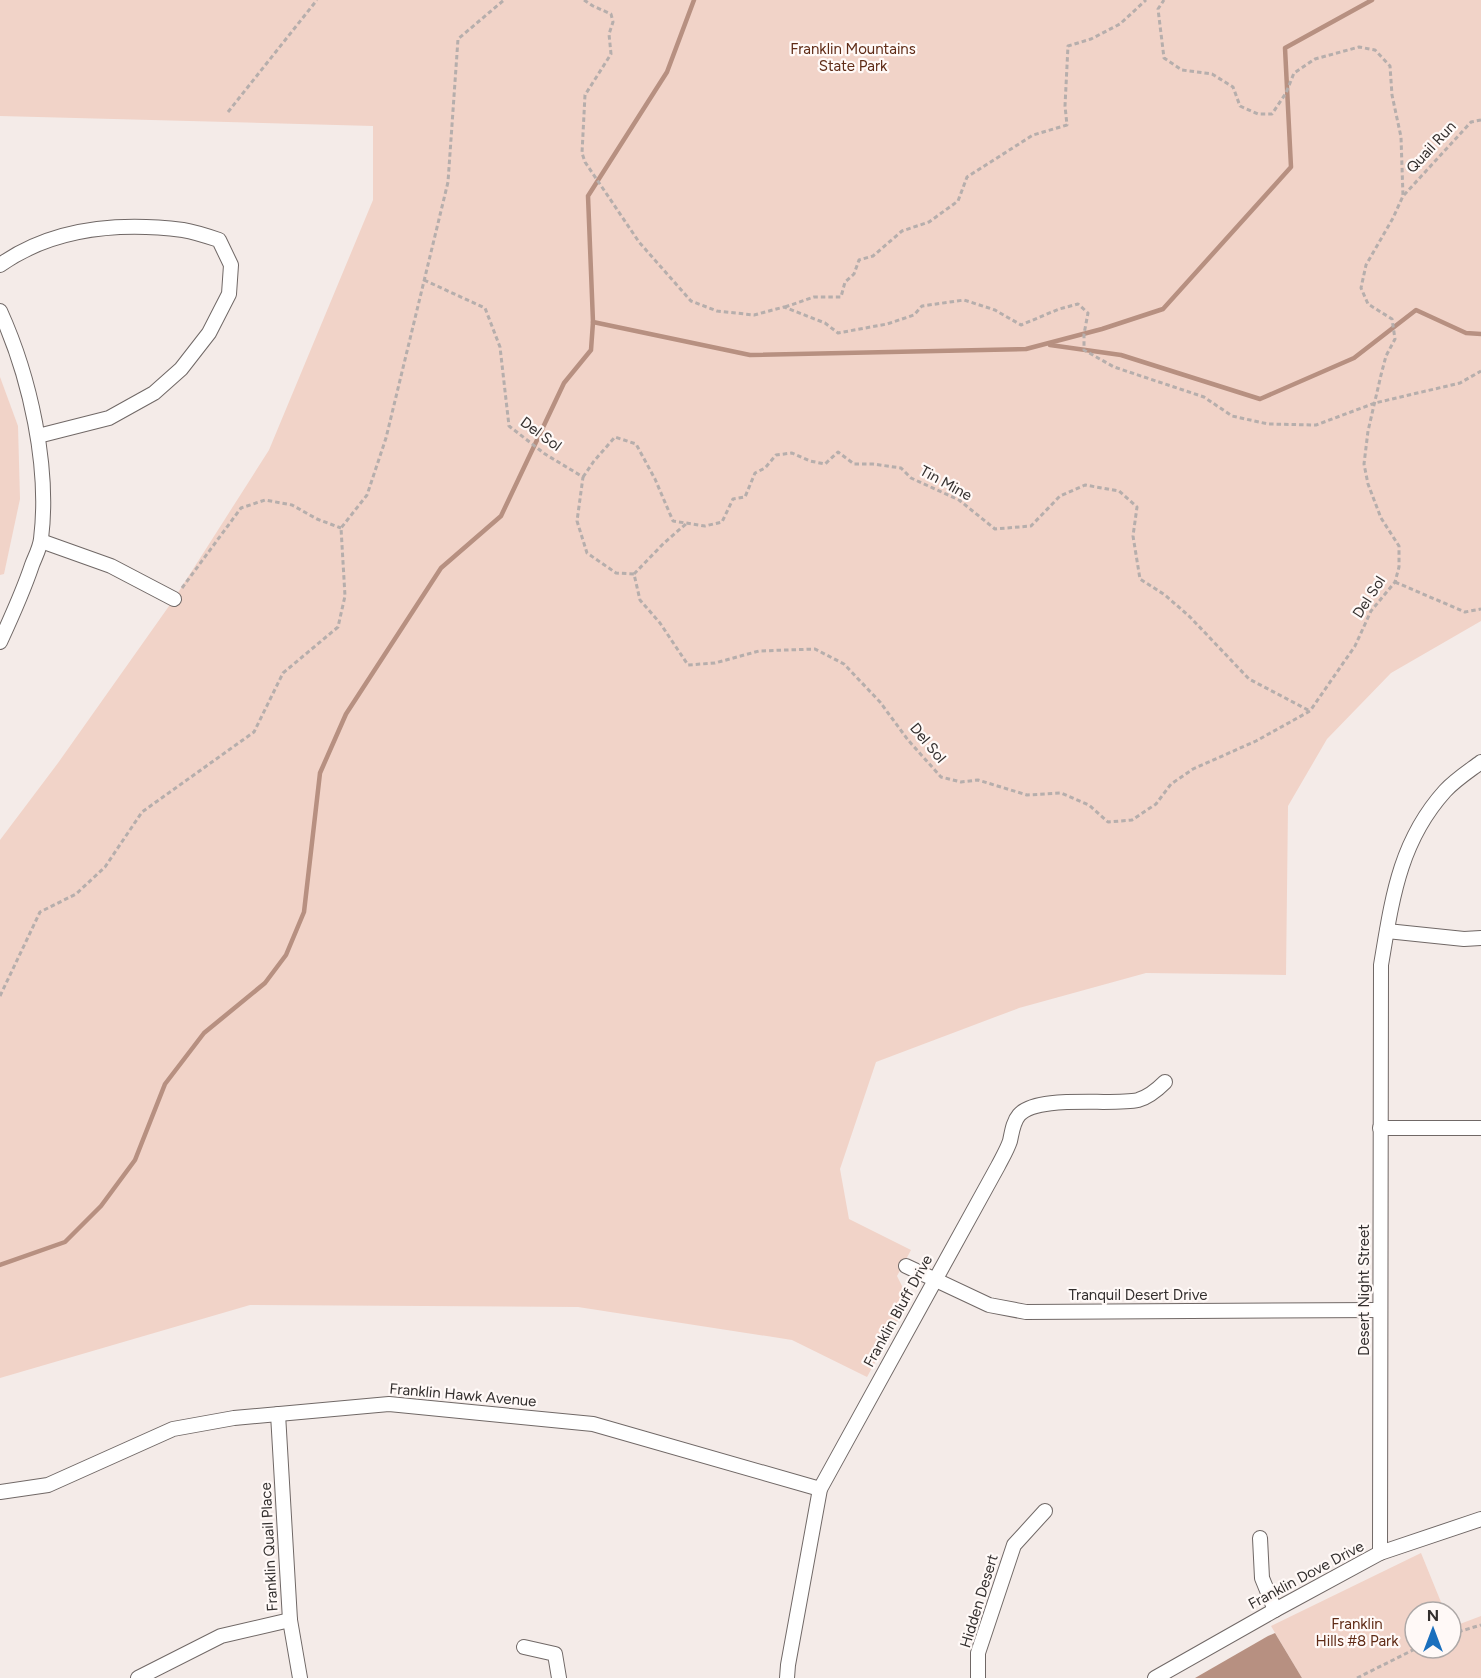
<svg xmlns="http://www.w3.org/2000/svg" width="1481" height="1678" viewBox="0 0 1481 1678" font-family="Figtree,sans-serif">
<rect width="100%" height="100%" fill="#f4ebe8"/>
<g fill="#f1d3c8">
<path d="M0,0H1481V621L1391,673L1327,739L1288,806L1286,975L1146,973L1019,1008L876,1062L840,1169L849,1219L911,1250L897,1276L909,1300L867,1377L792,1340L578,1307L250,1305L0,1378V840L58,763L174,599L269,450L373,200V126L0,116Z"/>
<path d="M0,377L18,426L20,499L4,574L0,575Z"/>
<path d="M1421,1553L1445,1612H1415V1648H1451V1625L1452,1627L1481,1616V1678H1302L1271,1626Z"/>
</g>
<path fill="#b79081" d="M1275,1633L1302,1678H1195L1268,1636Z"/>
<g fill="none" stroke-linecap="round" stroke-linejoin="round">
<g stroke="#b79081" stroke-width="4.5">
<path d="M593,322L750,355L1026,349L1102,329L1163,309L1291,167L1285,48L1372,0"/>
<path d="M1050,345L1121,355L1260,399L1354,358L1416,310L1466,333L1481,334"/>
<path d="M0,1265L65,1242L101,1206L135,1160L165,1084L204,1033L265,983L286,955L304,912L320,773L346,714L441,568L501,516L564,383L591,350L593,322L588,196L667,72L694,0"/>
</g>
<defs>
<g id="street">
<path d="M0,265C54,227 119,222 183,230C195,232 207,236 219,240L231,265L229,294L209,333L181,369L154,393L109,418L38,436"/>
<path d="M0,311C30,377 50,467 41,539C40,548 35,557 32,565C23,592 12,616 0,642"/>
<path d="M41,541L111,566L174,599"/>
<path d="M1387,931L1464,939L1481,938"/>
<path d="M1380,1128H1481"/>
<path d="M906,1266L989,1305L1026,1312L1380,1310"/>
<path d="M278,1414L290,1620L300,1678"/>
<path d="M0,1492L48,1485L173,1429L234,1418L389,1404L593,1424L820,1489"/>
<path d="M1260,1538L1262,1578L1275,1610"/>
<path d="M1380,1553L1381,965C1392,900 1399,842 1445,791C1455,780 1469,771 1481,762"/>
<path d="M524,1647L555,1654L559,1678"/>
<path d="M138,1678L221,1636L290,1620"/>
<path d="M787,1678L788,1665L820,1489L998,1166C1002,1158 1007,1150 1010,1141C1012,1132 1013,1122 1019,1115C1037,1094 1112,1106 1138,1100C1149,1097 1157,1090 1165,1082"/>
<path d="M978,1678V1653L1014,1545L1045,1511"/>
<path d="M1155,1678L1275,1610L1380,1553L1481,1519"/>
</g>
</defs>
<use href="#street" stroke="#706866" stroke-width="16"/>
<g stroke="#b6aeac" stroke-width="3" stroke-dasharray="4.5 3" stroke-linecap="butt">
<path d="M584,0L593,6L611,14L613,22L609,34L611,54L585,95L582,153L585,162L639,242L691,301L717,311L754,315L784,307L825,323L838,333L887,324L914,315L922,306L964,300L995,310L1021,325L1059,309L1078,304L1088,313L1084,334V350L1114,367L1204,397L1232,416L1268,424L1316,425L1375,403L1460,383L1481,371"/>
<path d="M228,112L317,0"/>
<path d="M1404,195L1471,122L1481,120"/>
<path d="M424,280L485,308L500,347L509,426L545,454L583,477L577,521L587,553L616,573L634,574L640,600L660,623L688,665L715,663L759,651L815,649L844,664L880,702L908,740L941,777L961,782L978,780L1027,795L1061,793L1089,805L1108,822L1132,820L1156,804L1171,784L1193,769L1256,741L1310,711L1355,646L1371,611L1395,582L1399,567V546L1381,518L1368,484L1364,464L1368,431L1381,375L1386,356L1395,339L1392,319L1368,304L1361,288L1366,265L1393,218L1403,196L1401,137L1392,95L1390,66L1375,50L1359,47L1315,59L1294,73L1286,93L1272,114H1258L1240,106L1233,87L1212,74L1182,70L1164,58L1158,9L1164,0"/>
<path d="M785,307L814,297H841L845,282L854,274L859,260L873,256L902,231L929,222L958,201L967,177L1033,135L1067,125L1065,106L1068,46L1091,39L1120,24L1146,0"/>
<path d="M583,477L594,461L615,437L636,444L655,479L673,521L705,526L722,522L733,499L745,497L755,473L765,468L776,455L792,453L810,461L825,464L838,452L854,464H873L901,468L911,478L959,500L995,529L1031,526L1060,496L1085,485L1119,491L1137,507L1133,536L1140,579L1165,595L1190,617L1249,679L1310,711"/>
<path d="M634,574L664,543L687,523"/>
<path d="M1395,582L1465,612L1481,609"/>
<path d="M182,588L241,508L265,500L292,505L317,519L341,528"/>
<path d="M0,996L40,912L76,894L105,867L142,812L254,732L283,673L338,627L345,596L341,528L367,495L386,438L448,182L458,39L504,0"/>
<path d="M1451,1634L1481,1625"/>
<path d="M1357,1678L1417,1648"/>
</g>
<use href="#street" stroke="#fff" stroke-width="14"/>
</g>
<g text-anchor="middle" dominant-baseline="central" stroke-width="4.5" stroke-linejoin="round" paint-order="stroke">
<g font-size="15" fill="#5f2b16" stroke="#fff9f7">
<text x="853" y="49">Franklin Mountains<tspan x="853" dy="17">State Park</tspan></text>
<text x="1357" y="1624">Franklin<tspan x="1357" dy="17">Hills #8 Park</tspan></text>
</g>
<g font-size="15" fill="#332f2e" stroke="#fff9f7">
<text transform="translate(1431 147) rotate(-47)">Quail Run</text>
<text transform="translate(541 434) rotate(36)">Del Sol</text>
<text transform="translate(946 483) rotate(29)">Tin Mine</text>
<text transform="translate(1369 597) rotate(-57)">Del Sol</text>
<text transform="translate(928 743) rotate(50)">Del Sol</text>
<text transform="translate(1364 1290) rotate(-90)">Desert Night Street</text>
<text x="1138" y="1295">Tranquil Desert Drive</text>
<text transform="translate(898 1311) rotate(-61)">Franklin Bluff Drive</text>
<text transform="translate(463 1395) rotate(5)">Franklin Hawk Avenue</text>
<text transform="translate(269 1547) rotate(-93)">Franklin Quail Place</text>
<text transform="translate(1306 1575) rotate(-28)">Franklin Dove Drive</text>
<text transform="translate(979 1601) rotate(-73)">Hidden Desert</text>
</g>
</g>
<g transform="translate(1433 1630)"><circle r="28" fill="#fff9f7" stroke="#ada8a7" stroke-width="1.5"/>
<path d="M0-4.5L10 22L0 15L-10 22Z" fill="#1a6fbd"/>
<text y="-9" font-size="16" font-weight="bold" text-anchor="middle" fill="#332f2e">N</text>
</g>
</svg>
